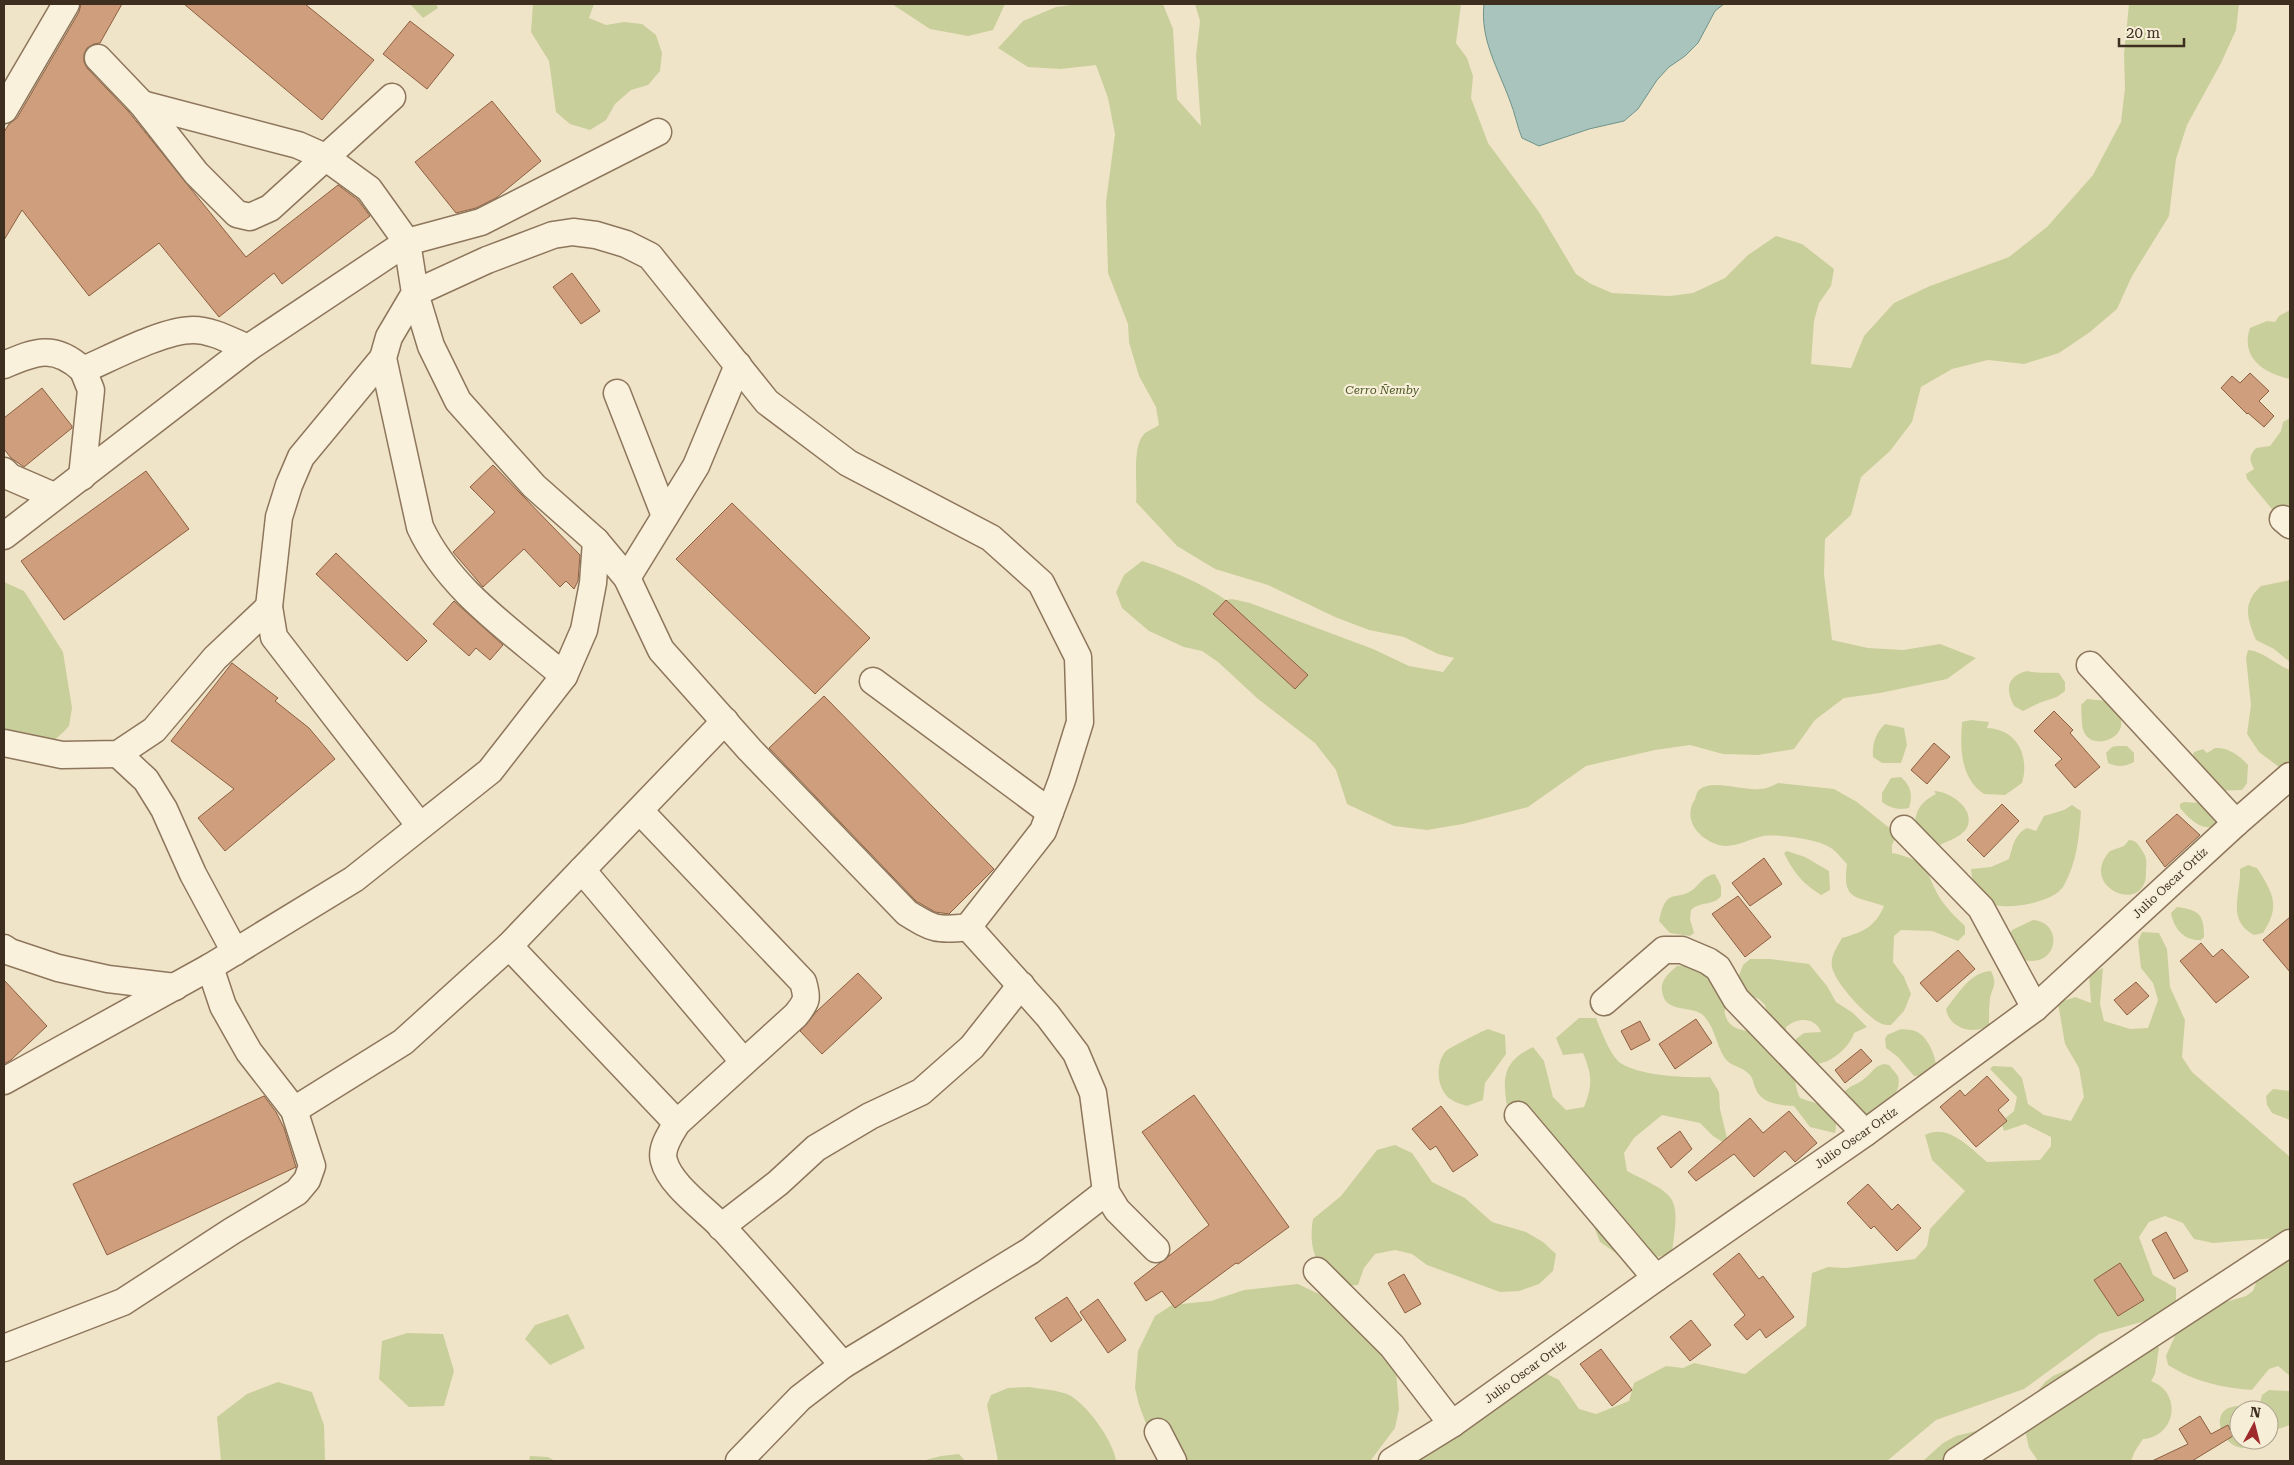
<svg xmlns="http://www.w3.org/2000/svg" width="2294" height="1465" viewBox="0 0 2294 1465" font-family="'Roboto Serif',serif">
<rect width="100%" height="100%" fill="#f0e4c8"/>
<g fill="#c9cf9b">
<path d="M410,4H436L438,8L423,18Z"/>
<path d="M533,4H594L589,18L606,25L624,22L642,24L656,35L662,53L660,71L648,85L631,90L615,104L606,120L590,130L570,124L556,112L549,61L531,32Z"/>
<path d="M892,4H1005L993,30L968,36L930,29Z"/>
<path d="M1079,4H1163L1173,29L1177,99L1201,126L1196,56L1200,21L1195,4H1461L1456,43L1467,58L1473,76L1471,98L1488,143L1539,212L1576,274L1591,284L1612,293L1670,296L1693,293L1725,278L1748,255L1776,236L1802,244L1834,269L1831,286L1819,303L1814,321L1811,364L1851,368L1864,336L1894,303L1930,286L2009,257L2047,227L2093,175L2121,122L2125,88L2124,54L2129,4H2239L2236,30L2221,63L2187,125L2176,159L2169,216L2132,276L2117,309L2090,332L2059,353L2024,364L1988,360L1952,369L1921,387L1912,422L1890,451L1861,477L1851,515L1825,539L1824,574L1832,640L1868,648L1903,650L1940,644L1976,658L1947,679L1880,693L1844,698L1815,720L1794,749L1758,755L1723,754L1690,745L1655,750L1586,766L1528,807L1463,824L1427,830L1394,826L1347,804L1336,770L1315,743L1258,699L1218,662L1202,651L1184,647L1149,631L1122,608L1116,592L1124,575L1142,561C1171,570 1201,583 1226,600L1232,599L1250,603L1373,649L1409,666L1443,672L1454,658L1438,654L1404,637L1369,630L1335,617L1268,585L1215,569L1177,546L1136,502C1138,484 1131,446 1145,433C1149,430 1155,428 1159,425L1156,407L1139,376L1129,342L1128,324L1108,273L1106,202L1115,134L1108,98L1096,65L1061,69L1028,67L998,48L1023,21L1056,7Z"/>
<path d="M2290,310V379C2264,373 2240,358 2250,328L2267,321L2275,322L2279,316Z"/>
<path d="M2290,418V523L2276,514L2247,479L2246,474L2254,469C2249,459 2249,456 2256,448L2270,446L2281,431L2283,422Z"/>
<path d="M2290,580V662L2274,649L2256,640C2247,618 2242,603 2261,586Z"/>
<path d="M4,582L24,591L63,652L72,708L69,726C65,730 59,737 54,740C36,747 18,738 4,729Z"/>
<path d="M2248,650C2265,652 2274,664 2290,670V767L2283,770L2259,752L2247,734L2251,705L2246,658Z"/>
<path d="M2027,671C2037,674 2049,672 2059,673L2065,682V691L2057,697L2039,703L2023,711L2014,706C2005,689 2007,676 2027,671Z"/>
<path d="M2087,699L2108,701C2112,706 2118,711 2120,716C2129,739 2092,751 2084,732C2081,726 2082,713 2081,705Z"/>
<path d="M1971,720L1989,722L1987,728C2017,729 2030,756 2022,783L2005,795L1984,794C1960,778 1960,748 1962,722Z"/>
<path d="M1885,724L1904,728L1907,745L1901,763H1882L1873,757C1872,744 1875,734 1885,724Z"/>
<path d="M2117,746H2127L2134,753V762C2124,767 2118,767 2108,763L2106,753L2112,747Z"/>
<path d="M2215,748C2228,747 2239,755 2248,765L2247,783L2242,790L2212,791L2191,761L2194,752L2203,749L2207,753Z"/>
<path d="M1901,777C1911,786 1913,795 1909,808C1898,810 1892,809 1882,802V793L1891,778Z"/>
<path d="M1778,783L1834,789L1857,802L1892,830L1896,837L1892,845V853C1936,862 1923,876 1945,905C1951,913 1958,919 1965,926V934L1958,941L1932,931L1901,930L1894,936L1893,962L1904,977L1911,994L1904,1011L1891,1025C1887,1025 1883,1025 1880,1023C1866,1016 1835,983 1832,967C1830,957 1837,947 1842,938C1863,932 1875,927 1884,906C1855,896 1842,901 1847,864C1842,859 1837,852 1831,848C1818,839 1779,834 1763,836C1749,839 1733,849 1719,845C1698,839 1682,819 1695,799C1696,796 1697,791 1700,789C1712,779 1745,791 1760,789C1766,789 1772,786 1778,783Z"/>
<path d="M1934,791C1948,791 1974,807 1968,825C1965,836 1946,842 1937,846L1916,830C1913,813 1920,802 1936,794Z"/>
<path d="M2184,802L2201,803L2214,816L2216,825C2202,833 2188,817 2180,808V804Z"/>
<path d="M2072,805L2081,811C2079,838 2077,863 2063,887C2053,903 2002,912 1988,902C1976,894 1972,882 1971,869L1991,867L2009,859C2013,846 2014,835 2027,828L2036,831L2044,816L2064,810Z"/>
<path d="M2129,840C2137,840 2139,846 2143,852C2148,860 2146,864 2146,874C2145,916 2077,887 2110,851L2124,846Z"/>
<path d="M1787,851L1805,857L1829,871L1830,890L1821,895C1803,884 1793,872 1784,853Z"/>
<path d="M2248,865L2257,868C2273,893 2281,906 2263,933L2254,935C2226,920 2241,895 2240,869Z"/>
<path d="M1715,874L1721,886V896C1714,906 1700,901 1691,910L1690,919L1694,933L1690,936L1670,933L1659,921C1661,913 1662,905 1668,899C1673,895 1680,896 1687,893C1698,889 1701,876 1715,874Z"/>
<path d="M2177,907C2199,910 2204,914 2204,937L2201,940C2184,941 2174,929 2171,913Z"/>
<path d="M2033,920C2062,922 2059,962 2031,961C2025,961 2018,958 2012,957L2008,939L2012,930Z"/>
<path d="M2142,932L2159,933L2167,949L2170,987L2185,1020L2182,1057L2192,1072L2290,1157L2289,1237L2213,1243L2194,1239L2183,1223L2165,1216L2149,1222L2139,1237L2153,1275L2176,1288V1307L2170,1314L2099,1334L2024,1389L1936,1420L1887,1461H1412L1543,1372L1559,1380L1579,1409L1596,1414L1629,1401L1634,1383L1666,1366L1683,1368L1694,1363L1745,1374L1806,1326L1812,1273L1828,1267L1846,1268L1915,1259L1927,1246L1930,1229L1965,1191L1932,1160L1925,1135C1948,1123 1970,1148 1987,1162L2040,1160L2051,1146V1137L2025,1124L2004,1131L2001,1122L2014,1111L2017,1097L1990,1069L1993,1066L2012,1067L2022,1078L2028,1104L2044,1115L2071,1121L2084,1097L2079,1068L2065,1044L2058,1003L2075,997L2091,1003L2089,975L2103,968L2100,1004L2104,1021L2130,1029L2148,1028L2158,1000L2153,983L2141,968L2138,941Z"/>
<path d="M1750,959H1771L1809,964L1827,986L1836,1002L1853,1013L1867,1027L1854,1033C1850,1047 1830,1064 1815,1064L1795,1044L1796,1039L1804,1033L1821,1032C1815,1017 1798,1017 1786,1027C1786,1044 1789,1047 1793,1063C1796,1075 1794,1087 1800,1098C1820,1105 1841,1107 1835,1133L1810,1127L1794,1106C1780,1105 1760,1104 1755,1087C1753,1082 1753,1078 1749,1074C1742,1066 1730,1067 1724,1057C1716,1044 1715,1028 1704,1016C1692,1004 1665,1015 1662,991C1660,980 1670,972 1677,966L1687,965L1706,971C1712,981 1720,991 1725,1002C1726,1006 1724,1010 1725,1014C1729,1031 1746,1031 1761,1032L1767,1014L1765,1005L1759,999L1750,996L1736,983L1743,965Z"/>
<path d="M1991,971C1998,986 1992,986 1990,999C1989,1008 1989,1017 1989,1025C1973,1036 1949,1028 1946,1009C1958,994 1970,972 1991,971Z"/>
<path d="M1579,1018H1596C1601,1030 1611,1058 1622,1064C1642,1076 1687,1078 1710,1077L1719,1092L1720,1109L1729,1146L1713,1136L1700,1123L1662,1115L1634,1138L1624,1153L1627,1171C1678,1197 1680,1194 1672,1252L1653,1259L1617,1254L1600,1242L1593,1224L1507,1106C1502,1076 1504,1061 1533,1047L1544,1061L1553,1097L1566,1110L1584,1107C1593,1085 1592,1075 1583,1053L1563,1055L1556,1038Z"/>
<path d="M1488,1029L1505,1035L1506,1054L1485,1083L1483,1100L1467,1106C1462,1104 1456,1103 1452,1100C1437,1092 1434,1064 1446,1051C1449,1048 1482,1031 1488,1029Z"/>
<path d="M1901,1029C1906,1030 1912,1029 1917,1032C1927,1036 1936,1056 1936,1066L1927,1076H1914L1898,1057L1886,1048L1885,1039L1887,1035Z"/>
<path d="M1884,1064L1889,1065L1898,1076C1902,1091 1891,1100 1879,1106L1875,1114L1866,1119L1845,1101V1091C1851,1085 1859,1084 1865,1078C1873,1072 1874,1066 1884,1064Z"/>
<path d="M2273,1089L2290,1091V1120L2272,1113L2267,1105L2266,1096Z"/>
<path d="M1395,1145L1412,1153L1432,1182L1465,1198L1492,1222L1526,1232L1543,1242L1556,1254L1553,1271L1539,1284L1519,1291L1500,1292L1427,1265L1412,1254L1395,1250L1375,1254L1364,1268L1358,1285L1338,1286C1316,1266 1308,1249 1313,1219L1341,1196L1377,1150Z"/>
<path d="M2290,1258V1376L2278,1366L2269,1369L2252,1390C2222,1388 2193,1381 2168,1365L2166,1356L2178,1329L2199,1310L2246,1296L2253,1291L2262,1266Z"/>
<path d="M1298,1284L1354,1311L1396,1370L1399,1409L1395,1428L1371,1460L1160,1461L1139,1405L1135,1388L1138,1351L1155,1316L1172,1305L1211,1301L1244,1290Z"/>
<path d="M568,1314L585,1348L550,1365L525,1339L535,1325Z"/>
<path d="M407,1333L443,1334L454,1371L444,1406L409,1407L379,1379L382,1341Z"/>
<path d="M2154,1341L2159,1348L2155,1374L2151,1381C2182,1392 2177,1436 2143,1439L2135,1451L2131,1461H2038L2029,1448L2021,1412L2045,1382L2053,1376L2071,1368L2111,1342Z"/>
<path d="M278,1382L312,1392L324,1425L325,1461H221L217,1417L247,1394Z"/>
<path d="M1029,1387C1041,1389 1056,1390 1067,1394C1086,1402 1114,1442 1116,1461H998L987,1405L991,1395L1008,1388Z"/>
<path d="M2269,1390L2290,1391V1425L2269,1432V1410H2239V1440H2259C2236,1465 2208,1424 2225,1410C2234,1403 2250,1408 2260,1404L2262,1395Z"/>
<path d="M1998,1417L2006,1421C2006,1427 2007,1435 2005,1440C1996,1465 1946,1461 1923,1461L1943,1443L1956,1436L1976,1431Z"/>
<path d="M959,1454L965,1461H922L941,1456Z"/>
<path d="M530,1456L548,1457L555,1461H529Z"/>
</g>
<path fill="#a9c4bc" stroke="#6f938a" d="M1484,4H1724L1715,11L1698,43L1685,56L1669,67L1657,80L1638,109L1624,121L1589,129L1539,146L1522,138C1517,126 1515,113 1510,101C1498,68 1480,40 1484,4Z"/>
<g fill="#cf9f7d" stroke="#8d5f41">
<path d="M81,4H122L100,43L94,44L87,48L84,54V62L87,68L128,111L246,257L338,185L358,200L370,216L282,284L274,273L219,317L159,243L89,296L22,210L4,240V132L9,124L17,118L79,12Z"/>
<path d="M184,4H305L374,60L322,120Z"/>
<path d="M410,21L454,55L427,89L383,54Z"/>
<path d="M492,101L541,161L496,198L476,208L456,213L415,162Z"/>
<path d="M572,273L600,311L581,324L553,287Z"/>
<path d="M2250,373L2269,391L2259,401L2274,416L2264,427L2248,413L2247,414L2221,388L2232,376L2240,383Z"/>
<path d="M42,388L72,426V428L24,467L11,458L4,449V418Z"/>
<path d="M493,465L580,555L578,581L574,589L566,581L560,587L524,549L483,587L453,552L495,512L470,487Z"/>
<path d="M146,471L189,529L64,620L21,561Z"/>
<path d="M732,503L870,638L815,694L676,559Z"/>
<path d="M336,553L427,641L407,661L316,574Z"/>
<path d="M1226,600L1308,675L1295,689L1213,614Z"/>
<path d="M454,601L503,645L490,660L476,648L469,656L433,624Z"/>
<path d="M232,663L278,698L275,701L309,728L335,759L225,851L198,818L234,789L171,741Z"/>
<path d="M824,696L994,869L949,914L935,912L916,901L769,748Z"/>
<path d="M2054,711L2073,730L2070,733L2100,767L2075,788L2055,765L2062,759L2034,731Z"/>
<path d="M1934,743L1950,757L1927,784L1911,770Z"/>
<path d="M2002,804L2019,821L1984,857L1967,840Z"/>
<path d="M2177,814L2200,835L2165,867L2146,841Z"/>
<path d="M1764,858L1782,884L1750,906L1732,883Z"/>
<path d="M1738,896L1771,937L1745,957L1712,914Z"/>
<path d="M2290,917V972L2263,940Z"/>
<path d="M2201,943L2213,957L2222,949L2249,977L2216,1003L2180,961Z"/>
<path d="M1958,950L1975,969L1937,1002L1920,983Z"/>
<path d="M858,973L882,998L822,1054L800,1031L817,1011Z"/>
<path d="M4,980L47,1026L11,1060L4,1064Z"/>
<path d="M2136,982L2149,996L2127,1015L2114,1000Z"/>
<path d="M1696,1019L1712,1043L1675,1069L1659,1044Z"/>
<path d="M1640,1021L1650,1040L1631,1050L1621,1031Z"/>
<path d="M1861,1049L1872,1061L1845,1083L1835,1070Z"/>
<path d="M1987,1076L2009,1100L1998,1110L2007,1121L1976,1147L1940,1107L1960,1090L1965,1096Z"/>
<path d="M1194,1095L1289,1227L1238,1264L1236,1263L1175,1308L1162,1291L1146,1301L1134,1283L1209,1225L1142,1132Z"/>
<path d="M264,1096L276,1112L284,1128L296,1167L107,1255L73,1184Z"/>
<path d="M1441,1106L1478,1155L1453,1172L1436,1146L1430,1150L1412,1129Z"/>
<path d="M1789,1111L1817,1143L1795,1162L1785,1151L1754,1177L1734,1154L1696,1181L1688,1172L1750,1118L1763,1133Z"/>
<path d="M1680,1131L1692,1149L1671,1168L1657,1148Z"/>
<path d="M1868,1184L1892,1210L1898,1204L1921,1228L1897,1251L1874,1226L1871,1229L1847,1203Z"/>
<path d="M2166,1232L2188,1271L2174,1279L2152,1240Z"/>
<path d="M1739,1253L1759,1279L1763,1276L1794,1317L1766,1338L1760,1329L1747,1340L1734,1325L1745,1315L1713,1274Z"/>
<path d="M2120,1263L2144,1300L2118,1316L2094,1280Z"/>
<path d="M1404,1274L1421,1304L1405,1313L1388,1283Z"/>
<path d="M1067,1297L1082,1320L1051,1342L1035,1318Z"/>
<path d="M1098,1299L1126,1340L1108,1353L1080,1312Z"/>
<path d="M1691,1320L1711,1345L1690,1361L1670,1337Z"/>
<path d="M1601,1349L1632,1390L1612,1406L1580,1364Z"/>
<path d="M2200,1416L2211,1434L2228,1425L2233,1436L2192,1461H2152L2188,1444L2179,1429Z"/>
</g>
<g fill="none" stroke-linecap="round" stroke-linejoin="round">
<defs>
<g id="minor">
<path d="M98,58L142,104L196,173L237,214L250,217L270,208L392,97"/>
<path d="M142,104L298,145L325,157L369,189L407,242L415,293L431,346L458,401L534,486L596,541L627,578L661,650L750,750L907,913C933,929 937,931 968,927L1043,831L1062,780L1080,722L1078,657L1041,583L991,538L848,463L767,402L650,256L626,244L596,235L573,232L553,235L487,260L415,293L389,337L383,358L420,527C449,590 513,632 564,676"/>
<path d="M4,110L66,4"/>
<path d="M383,358L301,457L289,485L279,517L269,607L274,637L420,826"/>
<path d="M4,365C36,351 55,344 83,370C111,358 163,330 193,330C212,330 231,341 248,348L407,242L481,222L658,132"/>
<path d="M617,393L665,516"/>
<path d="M4,471L10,477L54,496"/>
<path d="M82,477L91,390L83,370"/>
<path d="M2283,519L2290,525"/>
<path d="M4,536L248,348"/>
<path d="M627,578L696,466L738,365"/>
<path d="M2090,665L2236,823"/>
<path d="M873,681L1050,812"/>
<path d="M4,743L62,755L118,754L154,730L215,658L269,607"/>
<path d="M118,754L146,780L164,809L193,874L235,952"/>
<path d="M640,811L803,982C808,999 807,1001 796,1015L677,1123C671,1133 660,1148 664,1161C670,1185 705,1209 722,1227C763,1271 803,1319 843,1365"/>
<path d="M1904,829L1981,908L2035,1008"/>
<path d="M582,870L743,1061"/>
<path d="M968,927L1048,1016L1076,1053L1093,1093L1106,1192L1117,1210L1156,1249"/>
<path d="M509,946L677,1123"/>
<path d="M4,948L10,952L58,968L108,979L175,987"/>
<path d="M1604,1002L1664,950H1682L1708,961L1718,968L1736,999L1865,1133"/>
<path d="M4,1081L210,967L354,879L490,771L564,676L584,630L593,583L596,541"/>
<path d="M294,1110L403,1042L509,946L725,721"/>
<path d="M1518,1115L1656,1278"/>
<path d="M721,1227L778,1183L816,1148L870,1116L921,1092L972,1047L1021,985"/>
<path d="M1317,1271L1392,1346L1452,1424"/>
<path d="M4,1348L123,1302L232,1231L297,1192L307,1180L312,1166L294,1110L249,1052L223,1006L210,967"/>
<path d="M1158,1432L1173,1461"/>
<path d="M739,1461L800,1398L843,1365L1030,1251L1106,1192"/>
<path d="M1392,1461L1452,1424L1656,1278L1865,1133L2035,1008L2236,823L2290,776"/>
<path d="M1957,1461L2290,1243"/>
</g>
</defs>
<use href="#minor" stroke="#8d765c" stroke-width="29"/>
<use href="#minor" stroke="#faf1dc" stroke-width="26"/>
</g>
<g text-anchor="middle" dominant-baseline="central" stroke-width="4.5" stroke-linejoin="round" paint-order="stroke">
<g font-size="12" font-style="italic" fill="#4d5a26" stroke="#f7eed8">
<text x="1382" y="390">Cerro Ñemby</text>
</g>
<g font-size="12" fill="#3d2e20" stroke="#f7eed8">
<text transform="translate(2170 883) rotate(-43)">Julio Oscar Ortíz</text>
<text transform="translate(1856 1138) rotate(-35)">Julio Oscar Ortíz</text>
<text transform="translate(1525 1372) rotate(-36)">Julio Oscar Ortíz</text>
</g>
</g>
<rect width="2294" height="1465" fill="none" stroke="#3d2e20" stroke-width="10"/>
<g transform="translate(2254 1425) rotate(7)"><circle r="24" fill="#f7eed8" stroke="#ada18e"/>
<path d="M0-4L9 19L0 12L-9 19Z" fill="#9e2a2b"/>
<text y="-8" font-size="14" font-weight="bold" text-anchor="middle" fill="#3d2e20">N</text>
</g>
<path d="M2119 38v8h65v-8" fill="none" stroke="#3d2e20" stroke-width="2.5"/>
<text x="2126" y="38" font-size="15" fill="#3d2e20" stroke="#f7eed8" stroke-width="4" paint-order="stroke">20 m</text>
</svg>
